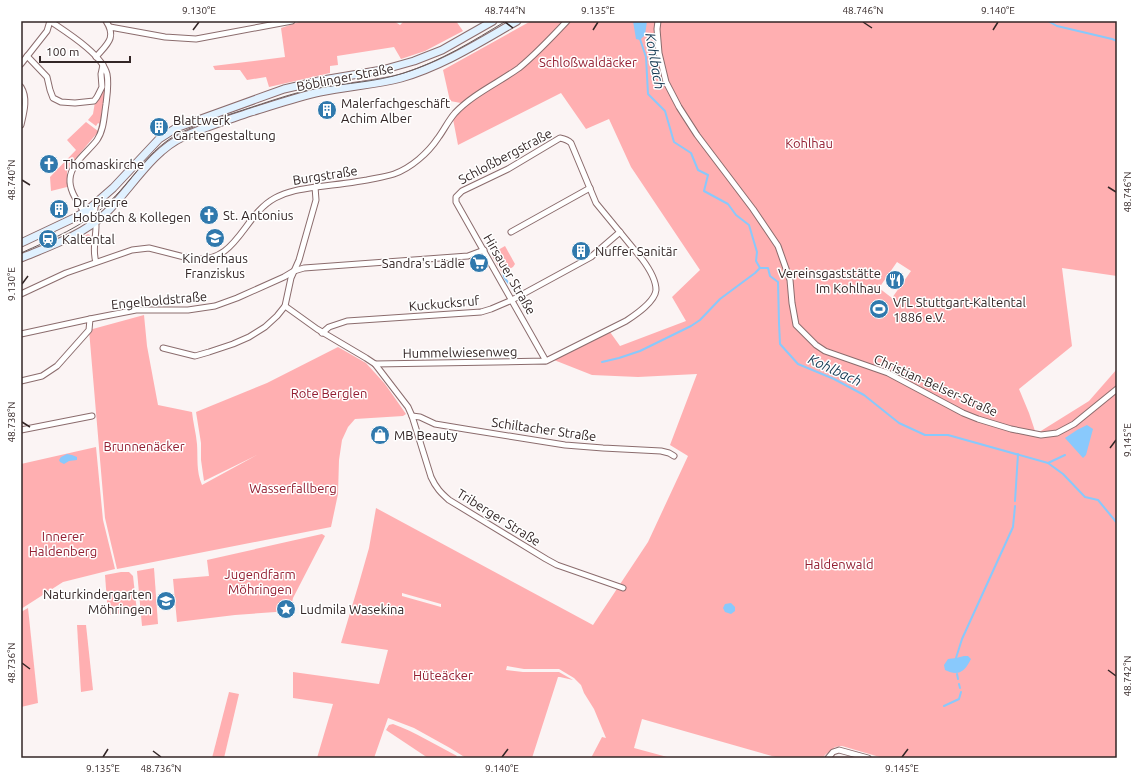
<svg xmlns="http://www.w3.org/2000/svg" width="1138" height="779" viewBox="0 0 1138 779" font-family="Ubuntu,sans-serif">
<rect width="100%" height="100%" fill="#fbf4f4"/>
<g fill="#ffafb1" fill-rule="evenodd">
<path d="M302,21H394L400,25L404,21H456L463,31L425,51L401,59L394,47L337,56L338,65L330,66V73L269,87L266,77L247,80L240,70H215L213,66L285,57L281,28Z"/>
<path d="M531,21H1117V276L1062,268L1072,346L1019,389L1029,413L1036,434L1089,401L1117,369V758H883L842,746L835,747L825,755L823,758H779L642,719L634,748L671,758H591L602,737L606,738L594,709L584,693L581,685L574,678L559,669H524L507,666L506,670L523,672H559L573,680L560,677H558L532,758H466L450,748L414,728L388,718L374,758H317L333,704L293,698V672L379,684L388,650L341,643L359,583L369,548L376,508L593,625L648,542L688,456L670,445L697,374L638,377L592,375L554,360L610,332L620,346L686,321L672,297L700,270L631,167L609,119L586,129L561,93L458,145L453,119L461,103L450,101L443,70ZM897,262L911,271L892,298L879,288ZM402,593L441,604V607L402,596Z"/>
<path d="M103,90L105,91L100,124L98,123L96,126L88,120L93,114L95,102Z"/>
<path d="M86,122L98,131L100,127L98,132L71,164L67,172V187L51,191L50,177L76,150L67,140Z"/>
<path d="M88,234L90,235V242L80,241V239Z"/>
<path d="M505,246L515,264L513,267L502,273L491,254Z"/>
<path d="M144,315L147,346L158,405L192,412C193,422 196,433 197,444C198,458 196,471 202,485L257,455L204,481L201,460V443L196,412L267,383L338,347L366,363L385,384L406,414L403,416L355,419L348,427L342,440L339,460L338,494L331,527L138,565L117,569L105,518L89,330Z"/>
<path d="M96,447L103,520L115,569L63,582L21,609V464Z"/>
<path d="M322,534L325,536L293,598L290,611L235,615L177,622L173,579L209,576L207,560Z"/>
<path d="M154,568L158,624L142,626L137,571Z"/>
<path d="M121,572H129L133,576L137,612L108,615L105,575Z"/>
<path d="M28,608L38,703L21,707V612Z"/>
<path d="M77,625H86L93,690L81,692Z"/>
<path d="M229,692L239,694L224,758H212Z"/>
<path d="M393,724C415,732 436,745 457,756L456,758H428L386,730L389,725Z"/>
</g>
<g fill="#89c9fc">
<path d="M633,21H647L645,35L640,40L636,39Z"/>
<path d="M1087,425L1093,429L1086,455L1083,458L1065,438L1077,430Z"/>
<path d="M67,454L72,455L77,457V460L69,461L64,464L60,462L59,460L61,457Z"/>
<path d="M731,603L735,607V611L731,614L725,612L723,608L725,604Z"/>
<path d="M964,656H968L971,659C965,671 959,677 945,670L944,665L948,659L956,658Z"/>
</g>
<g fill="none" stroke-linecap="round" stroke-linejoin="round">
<g stroke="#89c9fc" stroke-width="2">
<path d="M1048,21L1057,26L1112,39L1117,41"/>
<path d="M640,39L646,57L648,94L665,111L674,142L691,153L698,170L708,175L704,191L728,204L736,215L749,225L757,252L756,261L760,268H768L770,276L778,282L779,323L780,344L798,364L834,379L864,395L899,423L925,435H948L1048,463L1063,474L1085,497L1098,500L1117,523"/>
<path d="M508,267C497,277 510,282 514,290"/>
<path d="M602,362L619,358L640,351L691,326L700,320L720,299L755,273L760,268"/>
<path d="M1048,463L1065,455"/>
<path d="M1015,501L1018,454"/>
<path d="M956,658L962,639L1013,527L1015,506"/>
<path d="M957,674L958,679"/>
<path d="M959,684L960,688"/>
<path d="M944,706L959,699L961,692"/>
</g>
<defs>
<g id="minor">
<path d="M50,21C66,32 102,54 107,74C109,84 107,95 106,104C104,116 104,130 97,140C88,152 71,163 70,179C69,191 78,202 84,212H88C91,217 91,221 89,226"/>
<path d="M658,21L657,29L659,53L666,82L679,107L697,135L753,209L778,246L790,280L792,303L796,325L816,345L825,351L888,373L963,413L978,419L1011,429L1041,435L1057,433L1074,424L1117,389"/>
<path d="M110,27L165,37L196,39L292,21"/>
<path d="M27,56L47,77L50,90L53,98L61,102L75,103L94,101L97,97L102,87L101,74L103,65"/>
<path d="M96,57C107,44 117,38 106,21"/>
<path d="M21,64L47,31L50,21"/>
<path d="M21,87C28,98 24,112 21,125"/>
<path d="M511,232L590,188"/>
<path d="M96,262C92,250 96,238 96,226C96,218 93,211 96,204"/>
<path d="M21,294L66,273L132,250L149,248L192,259C238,264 242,216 275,198C288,191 302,189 316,187C333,185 350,183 367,180C376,178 385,177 394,174C411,168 428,153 438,138C444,130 448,121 455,113C473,94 498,83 519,68C536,54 552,37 567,21"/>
<path d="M285,306L317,329L366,358L375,364L408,407L412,416L431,477C436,488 441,493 449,500L546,559L557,565L623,588"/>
<path d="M322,333L329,327L347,321L481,312L491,309L512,300L591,257L620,232"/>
<path d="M21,334L90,319L136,310H188L215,306L237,298L284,277L294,271L304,268L468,256L484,250"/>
<path d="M163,348L195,356L209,352L233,344L249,337L265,327L277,316L285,306L291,278L299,260L316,200L315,187"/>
<path d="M375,364L546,361L626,321C635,315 655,302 656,290C656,280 648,267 642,259L596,203L571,143C568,140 565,139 560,138L508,169L462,191L456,197V202L546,361"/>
<path d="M21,381L42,376L57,366L89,330L90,319"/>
<path d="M412,416L420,417L435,424L465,429L565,445L603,448L661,451L669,453L674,456"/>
<path d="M21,430L92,416"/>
<path d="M828,758L833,752L839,750L868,758"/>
</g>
<g id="secondary">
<path d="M21,243L74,218L89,209L113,188L159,139L176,128L284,89L323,80L382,70L414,61L442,50L493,21"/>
<path d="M21,258C50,246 83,235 106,213C130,190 152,151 183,137C204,127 228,120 251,112C274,105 297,97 320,92C347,86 375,85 401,78C443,66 480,42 517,21"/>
</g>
</defs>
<use href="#minor" stroke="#8b6c6d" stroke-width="7"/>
<use href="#secondary" stroke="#8b6c6d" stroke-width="9"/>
<use href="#minor" stroke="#fff" stroke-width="5"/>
<use href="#secondary" stroke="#e0f1ff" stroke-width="7"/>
<path stroke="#695d5d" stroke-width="1" d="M21,253C52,239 82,227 107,204C132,182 149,148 180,133C200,123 222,117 243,110C268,102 292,93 318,88C347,83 376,82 404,73C441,61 473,41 506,21"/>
</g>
<path fill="none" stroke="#332626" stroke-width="1.5" d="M505,22L513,28M863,22L872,28M193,30L199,22M593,30L598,22M993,30L998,22M22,180L30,185M1108,187L1116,192M22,284L28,276M22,422L30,427M1110,448L1116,440M22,663L30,669M1108,670L1116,676M153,751L161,757M103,757L108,749M502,757L508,749M902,757L908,749"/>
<defs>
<symbol id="building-disc" viewBox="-11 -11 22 22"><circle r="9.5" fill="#3079ad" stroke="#fff"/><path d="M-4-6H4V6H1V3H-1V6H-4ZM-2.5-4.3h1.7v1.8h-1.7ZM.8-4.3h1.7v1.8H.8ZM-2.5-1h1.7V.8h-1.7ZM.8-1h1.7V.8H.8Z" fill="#fff"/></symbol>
<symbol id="church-disc" viewBox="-11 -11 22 22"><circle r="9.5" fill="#3079ad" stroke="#fff"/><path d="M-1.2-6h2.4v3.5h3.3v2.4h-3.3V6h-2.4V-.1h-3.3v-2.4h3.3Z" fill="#fff"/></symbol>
<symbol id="school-disc" viewBox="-11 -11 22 22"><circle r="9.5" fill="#3079ad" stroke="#fff"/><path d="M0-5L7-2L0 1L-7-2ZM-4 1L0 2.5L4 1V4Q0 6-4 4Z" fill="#fff"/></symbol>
<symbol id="station-disc" viewBox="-11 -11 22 22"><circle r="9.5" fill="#3079ad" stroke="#fff"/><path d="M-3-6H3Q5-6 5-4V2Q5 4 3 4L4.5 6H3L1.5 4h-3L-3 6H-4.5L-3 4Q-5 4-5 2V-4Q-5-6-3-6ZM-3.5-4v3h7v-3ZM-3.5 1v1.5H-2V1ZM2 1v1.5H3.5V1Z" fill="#fff"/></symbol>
<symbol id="supermarket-disc" viewBox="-11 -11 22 22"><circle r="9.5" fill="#3079ad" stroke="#fff"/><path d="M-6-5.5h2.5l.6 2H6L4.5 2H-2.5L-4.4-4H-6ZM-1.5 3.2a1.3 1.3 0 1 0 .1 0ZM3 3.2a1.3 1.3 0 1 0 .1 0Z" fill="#fff"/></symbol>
<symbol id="restaurant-disc" viewBox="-11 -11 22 22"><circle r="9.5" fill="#3079ad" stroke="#fff"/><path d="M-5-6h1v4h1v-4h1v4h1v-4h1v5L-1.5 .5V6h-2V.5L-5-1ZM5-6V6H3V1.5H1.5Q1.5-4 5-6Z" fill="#fff"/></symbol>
<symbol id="stadium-disc" viewBox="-11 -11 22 22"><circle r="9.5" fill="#3079ad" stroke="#fff"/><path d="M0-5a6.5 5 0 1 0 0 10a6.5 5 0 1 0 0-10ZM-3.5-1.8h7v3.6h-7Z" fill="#fff"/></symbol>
<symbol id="shop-disc" viewBox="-11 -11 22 22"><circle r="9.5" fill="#3079ad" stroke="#fff"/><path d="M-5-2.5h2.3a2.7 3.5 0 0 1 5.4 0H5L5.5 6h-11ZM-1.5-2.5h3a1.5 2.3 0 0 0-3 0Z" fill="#fff"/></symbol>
<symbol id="sight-disc" viewBox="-11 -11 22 22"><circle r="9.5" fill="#3079ad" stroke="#fff"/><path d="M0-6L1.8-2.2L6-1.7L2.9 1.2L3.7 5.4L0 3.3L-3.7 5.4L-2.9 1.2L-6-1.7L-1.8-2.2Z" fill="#fff"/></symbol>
</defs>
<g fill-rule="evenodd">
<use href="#building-disc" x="316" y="99" width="22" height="22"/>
<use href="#building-disc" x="148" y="116" width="22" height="22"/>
<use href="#church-disc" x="38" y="153" width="22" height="22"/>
<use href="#building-disc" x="48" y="198" width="22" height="22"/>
<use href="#church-disc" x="198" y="204" width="22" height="22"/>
<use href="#school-disc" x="204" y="227" width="22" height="22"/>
<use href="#station-disc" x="37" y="228" width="22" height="22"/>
<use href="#building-disc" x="570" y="240" width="22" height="22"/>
<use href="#supermarket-disc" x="468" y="252" width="22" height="22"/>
<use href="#restaurant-disc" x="884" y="269" width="22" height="22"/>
<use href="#stadium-disc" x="868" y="298" width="22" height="22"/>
<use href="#shop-disc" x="369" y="424" width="22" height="22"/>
<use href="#school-disc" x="155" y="590" width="22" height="22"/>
<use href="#sight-disc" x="275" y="598" width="22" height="22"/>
</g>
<g text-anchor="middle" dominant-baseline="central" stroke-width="3" stroke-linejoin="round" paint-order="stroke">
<g font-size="13" fill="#931e31" stroke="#fff">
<text x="588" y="62">Schloßwaldäcker</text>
<text x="809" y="143">Kohlhau</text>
<text x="329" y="393">Rote Berglen</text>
<text x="144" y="446">Brunnenäcker</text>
<text x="293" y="488">Wasserfallberg</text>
<text x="63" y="536">Innerer<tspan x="63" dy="15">Haldenberg</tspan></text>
<text x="839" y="564">Haldenwald</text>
<text x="260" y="574">Jugendfarm<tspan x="260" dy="15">Möhringen</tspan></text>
<text x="443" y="675">Hüteäcker</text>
</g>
<g font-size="13" fill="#332626" stroke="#fff">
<text transform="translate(345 77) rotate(-11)">Böblinger Straße</text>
<text transform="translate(505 156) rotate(-28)">Schloßbergstraße</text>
<text transform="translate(325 175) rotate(-9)">Burgstraße</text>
<text transform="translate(510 274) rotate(60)">Hirsauer Straße</text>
<text transform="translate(159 300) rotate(-5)">Engelboldstraße</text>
<text transform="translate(444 303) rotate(-5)">Kuckucksruf</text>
<text transform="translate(460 352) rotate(-1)">Hummelwiesenweg</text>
<text transform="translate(936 385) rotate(24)">Christian-Belser-Straße</text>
<text transform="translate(544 429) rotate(8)">Schiltacher Straße</text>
<text transform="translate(499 517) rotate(32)">Triberger Straße</text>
</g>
<g font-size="13" fill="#332626" stroke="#fff" text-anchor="start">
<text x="341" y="103">Malerfachgeschäft<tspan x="341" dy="15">Achim Alber</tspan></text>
<text x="173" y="120">Blattwerk<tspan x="173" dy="15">Gartengestaltung</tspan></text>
<text x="63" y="164">Thomaskirche</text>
<text x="73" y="202">Dr. Pierre<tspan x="73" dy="15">Hobbach &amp; Kollegen</tspan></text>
<text x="223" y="215">St. Antonius</text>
<text x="62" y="239">Kaltental</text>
<text x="595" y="251">Nuffer Sanitär</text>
<text x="215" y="258" text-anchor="middle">Kinderhaus<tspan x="215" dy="15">Franziskus</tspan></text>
<text x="465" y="263" text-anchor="end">Sandra's Lädle</text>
<text x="881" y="273" text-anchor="end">Vereinsgaststätte<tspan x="881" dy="15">Im Kohlhau</tspan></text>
<text x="893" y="302">VfL Stuttgart-Kaltental<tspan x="893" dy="15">1886 e.V.</tspan></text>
<text x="394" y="435">MB Beauty</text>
<text x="152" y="594" text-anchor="end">Naturkindergarten<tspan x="152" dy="15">Möhringen</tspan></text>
<text x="300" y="609">Ludmila Wasekina</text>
</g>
<g font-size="14" font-style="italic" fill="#153852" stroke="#fff">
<text transform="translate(655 61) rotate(80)">Kohlbach</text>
<text transform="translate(835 370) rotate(25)">Kohlbach</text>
</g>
</g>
<rect width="1138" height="779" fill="none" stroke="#ffffff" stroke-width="44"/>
<path d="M40 56v6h90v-6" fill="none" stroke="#332626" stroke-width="2"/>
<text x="46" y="56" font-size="12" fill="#332626" stroke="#ffffff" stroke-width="3" paint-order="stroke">100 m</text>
<rect x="22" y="22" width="1094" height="735" fill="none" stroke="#332626" stroke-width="1.5"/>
<g font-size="10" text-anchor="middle" fill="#332626">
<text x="199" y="14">9.130°E</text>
<text x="505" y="14">48.744°N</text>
<text x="598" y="14">9.135°E</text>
<text x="863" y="14">48.746°N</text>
<text x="998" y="14">9.140°E</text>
<text transform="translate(11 180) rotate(-90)" y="4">48.740°N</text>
<text transform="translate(1127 192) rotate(-90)" y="4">48.746°N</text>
<text transform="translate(11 284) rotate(-90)" y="4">9.130°E</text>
<text transform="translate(11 422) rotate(-90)" y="4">48.738°N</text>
<text transform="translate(1127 440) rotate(-90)" y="4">9.145°E</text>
<text transform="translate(11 663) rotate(-90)" y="4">48.736°N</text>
<text transform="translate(1127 676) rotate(-90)" y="4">48.742°N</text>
<text x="103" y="772">9.135°E</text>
<text x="161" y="772">48.736°N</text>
<text x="502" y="772">9.140°E</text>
<text x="902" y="772">9.145°E</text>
</g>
</svg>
